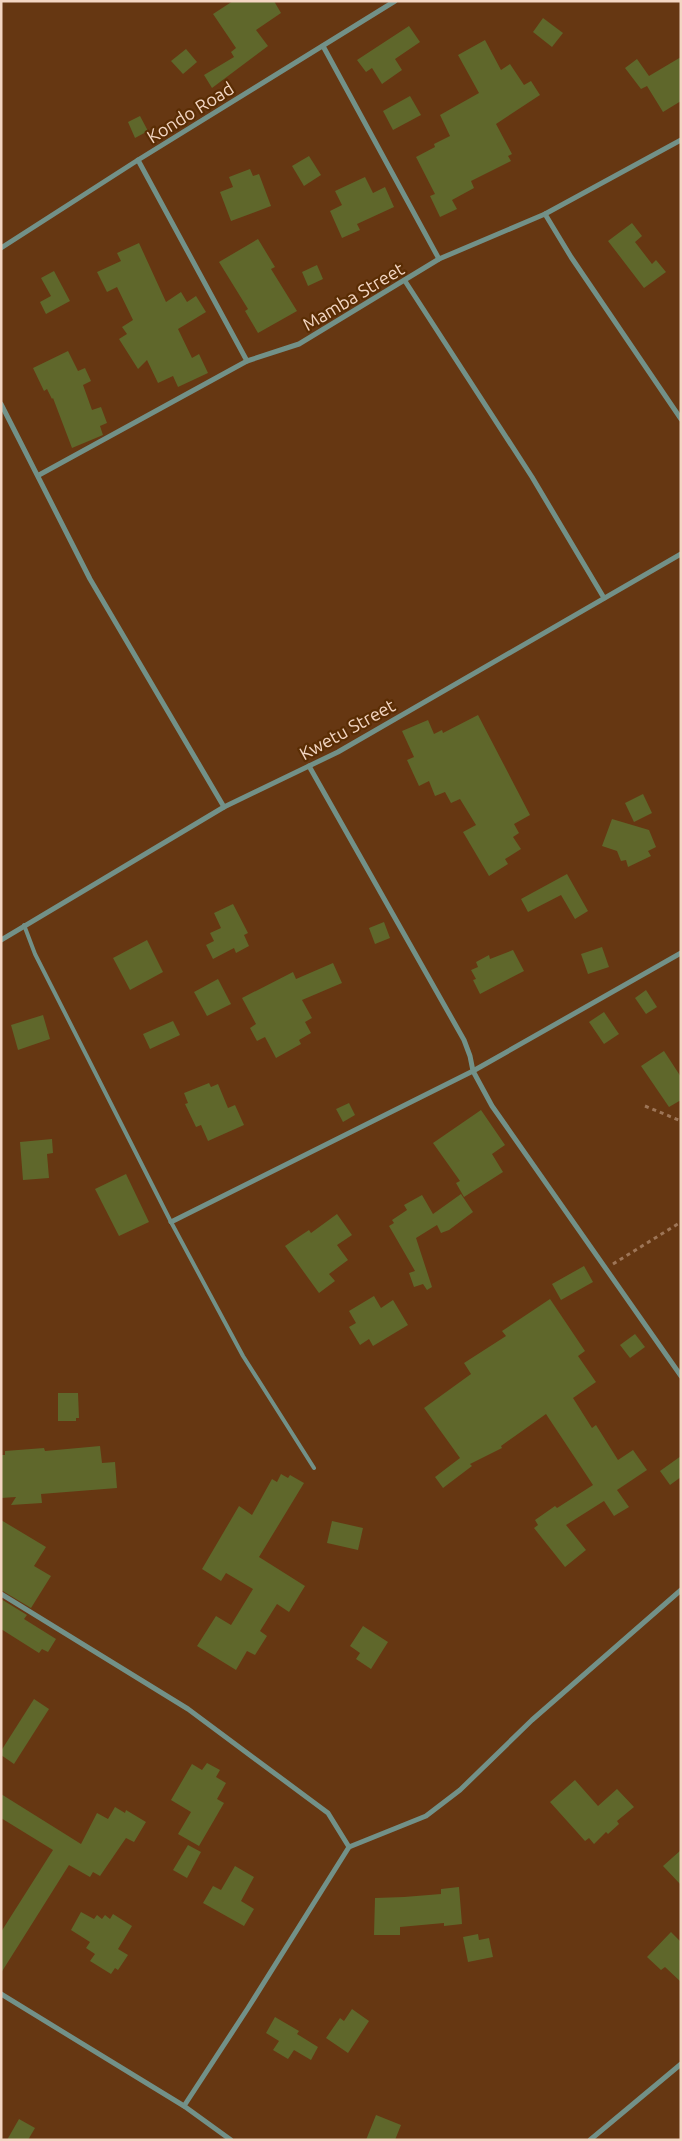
<svg xmlns="http://www.w3.org/2000/svg" width="682" height="2141" viewBox="0 0 682 2141" font-family="Ubuntu,sans-serif">
<rect width="100%" height="100%" fill="#663712"/>
<g fill="#5f672b">
<path d="M233,1H274L281,13L256,30L268,46L212,88L204,75L234,57L231,52L236,48L213,14Z"/>
<path d="M543,18L563,33L552,47L533,32Z"/>
<path d="M409,26L420,42L395,59L402,70L382,84L372,68L366,72L357,60Z"/>
<path d="M485,40L501,70L510,64L524,85L531,81L540,95L496,124L512,154L508,156L511,161L471,181L474,188L452,200L457,209L440,217L430,196L435,194L416,157L435,147L434,144L450,136L440,115L479,93L458,55Z"/>
<path d="M186,49L197,62L183,74L171,61Z"/>
<path d="M681,57V101L663,112L647,86L641,89L625,68L637,59L649,76Z"/>
<path d="M410,96L421,115L393,130L383,111Z"/>
<path d="M140,116L148,131L135,138L128,122Z"/>
<path d="M309,156L321,175L304,186L292,166Z"/>
<path d="M250,169L253,176L259,174L271,206L231,221L220,192L233,187L229,177Z"/>
<path d="M365,177L373,193L385,187L394,207L357,224L360,230L342,238L330,211L342,205L335,191Z"/>
<path d="M632,223L642,236L635,242L652,264L656,260L666,272L644,288L608,241Z"/>
<path d="M258,239L275,267L271,269L297,311L258,333L245,311L248,309L219,262Z"/>
<path d="M139,243L166,302L181,292L187,302L196,296L206,312L178,329L192,358L199,354L208,373L178,387L173,376L158,383L147,360L138,369L119,339L127,334L122,327L133,320L117,287L107,292L97,272L121,261L117,253Z"/>
<path d="M317,265L323,279L308,286L302,272Z"/>
<path d="M54,271L70,301L46,314L40,302L51,296L41,278Z"/>
<path d="M68,351L78,371L85,368L91,381L83,385L92,410L101,407L107,423L100,426L103,435L72,448L53,398L52,399L47,389L44,391L33,368Z"/>
<path d="M478,715L530,815L514,824L519,833L513,837L521,849L505,859L508,864L489,876L463,832L476,825L460,799L451,803L445,792L435,796L429,781L419,786L407,760L414,757L402,731L428,720L434,734L442,730L443,733Z"/>
<path d="M643,794L652,813L634,822L625,803Z"/>
<path d="M612,819L649,830L656,847L648,851L651,856L628,867L626,860L621,861L617,851L602,846Z"/>
<path d="M567,874L588,911L575,919L561,895L528,912L521,899Z"/>
<path d="M233,904L248,933L244,935L249,946L236,953L234,948L213,959L206,945L214,941L210,933L221,928L214,913Z"/>
<path d="M384,922L390,938L375,944L369,928Z"/>
<path d="M147,940L163,972L130,990L113,958Z"/>
<path d="M602,947L609,967L588,974L581,954Z"/>
<path d="M513,950L524,971L480,994L473,980L476,979L471,970L478,967L476,962L489,955L490,959Z"/>
<path d="M333,963L342,983L302,1000L312,1018L305,1022L311,1033L299,1040L301,1044L276,1058L265,1037L257,1041L250,1028L256,1024L242,998L293,972L296,979Z"/>
<path d="M218,979L231,1004L207,1016L194,992Z"/>
<path d="M646,990L657,1007L646,1014L635,998Z"/>
<path d="M604,1012L619,1034L604,1044L589,1022Z"/>
<path d="M43,1015L50,1039L18,1050L11,1025Z"/>
<path d="M173,1021L180,1035L150,1049L143,1034Z"/>
<path d="M664,1051L681,1077V1100L669,1107L641,1066Z"/>
<path d="M209,1083L211,1087L218,1084L228,1108L235,1105L244,1125L208,1141L201,1125L196,1127L185,1104L188,1103L184,1093Z"/>
<path d="M349,1103L355,1115L343,1122L336,1109Z"/>
<path d="M481,1110L505,1145L492,1154L503,1172L464,1197L456,1183L460,1181L433,1143Z"/>
<path d="M52,1139L53,1153L47,1154L49,1178L23,1180L20,1142Z"/>
<path d="M126,1174L149,1222L119,1236L95,1189Z"/>
<path d="M461,1194L473,1212L449,1230L441,1233L437,1225L416,1238L432,1287L427,1290L423,1284L414,1287L409,1273L415,1271L389,1226L394,1223L392,1220L407,1210L404,1205L422,1195L433,1214Z"/>
<path d="M337,1214L352,1235L337,1245L348,1260L329,1274L335,1281L319,1293L285,1246L309,1230L311,1233Z"/>
<path d="M584,1266L593,1282L561,1300L552,1284Z"/>
<path d="M374,1296L381,1308L393,1300L408,1325L373,1346L369,1339L360,1345L349,1327L356,1323L349,1311Z"/>
<path d="M550,1299L585,1351L578,1356L596,1382L573,1398L592,1428L596,1425L618,1460L633,1450L647,1470L617,1490L629,1507L614,1516L604,1501L566,1525L586,1550L565,1567L534,1528L538,1525L535,1520L555,1506L557,1508L593,1485L546,1414L501,1446L502,1448L470,1464L472,1466L443,1488L435,1477L460,1458L424,1408L471,1374L464,1363L506,1336L502,1331Z"/>
<path d="M635,1334L645,1347L630,1358L620,1345Z"/>
<path d="M58,1393H78L79,1418H76V1421H58Z"/>
<path d="M100,1446L102,1463L115,1462L117,1488L41,1494L42,1503L11,1505L16,1497L1,1498V1455H5V1451L44,1448L45,1451Z"/>
<path d="M681,1456V1477L670,1485L660,1471Z"/>
<path d="M281,1474L288,1478L290,1475L304,1483L259,1557L305,1586L289,1612L277,1604L260,1631L267,1636L255,1655L247,1651L236,1670L197,1646L216,1616L231,1625L253,1589L226,1573L221,1581L202,1569L239,1506L252,1515L272,1479L277,1482Z"/>
<path d="M1,1520L46,1547L34,1566L51,1576L31,1608L1,1590Z"/>
<path d="M332,1521L363,1528L358,1550L327,1543Z"/>
<path d="M1,1599L27,1615L24,1619L56,1639L48,1652L42,1649L39,1653L1,1629Z"/>
<path d="M363,1626L388,1642L371,1669L356,1659L360,1653L350,1646Z"/>
<path d="M34,1699L49,1709L14,1764L1,1755V1751Z"/>
<path d="M207,1763L220,1770L216,1777L226,1783L217,1799L224,1803L199,1846L178,1834L191,1812L171,1800L192,1764L202,1770Z"/>
<path d="M575,1780L598,1806L617,1789L634,1807L617,1821L619,1824L608,1834L606,1832L594,1844L589,1838L585,1841L550,1802Z"/>
<path d="M1,1794L81,1844L97,1813L108,1819L115,1807L125,1813L126,1810L146,1822L134,1842L126,1838L100,1876L93,1872L90,1877L69,1865L1,1973V1932L53,1850L1,1818Z"/>
<path d="M188,1845L201,1852L187,1878L173,1870Z"/>
<path d="M681,1850V1885L663,1866Z"/>
<path d="M235,1866L254,1877L241,1901L254,1909L244,1926L203,1903L213,1886L221,1890Z"/>
<path d="M459,1887L462,1924L444,1926V1923L400,1927V1935H374L375,1898L404,1897L441,1894V1889Z"/>
<path d="M81,1912L94,1919L97,1915L102,1919L105,1915L110,1919L113,1914L132,1926L118,1949L128,1955L118,1970L115,1968L111,1974L90,1961L95,1954L86,1948L90,1942L71,1930Z"/>
<path d="M671,1932L681,1942V1982L665,1967L661,1970L647,1957Z"/>
<path d="M478,1934L479,1940L489,1938L493,1957L468,1962L463,1937Z"/>
<path d="M352,2009L369,2021L348,2053L326,2038L340,2018L344,2021Z"/>
<path d="M275,2017L299,2031L297,2034L318,2047L311,2060L294,2050L288,2059L273,2050L279,2041L266,2033Z"/>
<path d="M376,2115L401,2125L395,2140H366Z"/>
<path d="M19,2119L35,2128L28,2140H7Z"/>
</g>
<g fill="none" stroke-linecap="round" stroke-linejoin="round">
<g stroke="#9d7557" stroke-width="3" stroke-dasharray="4 4" stroke-linecap="butt">
<path d="M645,1106L681,1121"/>
<path d="M613,1264L681,1222"/>
</g>
<path stroke="#729188" stroke-width="4" d="M24,925L35,954L171,1222L243,1356L314,1468"/>
<g stroke="#729188" stroke-width="5">
<path d="M323,46L439,259"/>
<path d="M138,160L247,361"/>
<path d="M545,214L571,257L681,419"/>
<path d="M1,248L138,160L395,1"/>
<path d="M405,281L532,477L604,598"/>
<path d="M1,404L90,579L224,807"/>
<path d="M39,475L247,361L299,344L439,259L545,214L681,140"/>
<path d="M309,766L464,1040L470,1056L473,1071L492,1106L681,1376"/>
<path d="M1,940L224,807L338,752L681,554"/>
<path d="M171,1222L473,1071L681,953"/>
<path d="M1,1594L188,1709L328,1813L349,1847"/>
<path d="M1,1994L184,2106L231,2140"/>
<path d="M184,2106L248,2008L349,1847L426,1816L460,1790L532,1720L681,1590"/>
<path d="M590,2140L681,2064"/>
</g>
</g>
<g text-anchor="middle" dominant-baseline="central" stroke-width="4.5" stroke-linejoin="round" paint-order="stroke">
<g font-size="18" fill="#f3d6c3" stroke="#5a2d04">
<text transform="translate(190 112) rotate(-32)">Kondo Road</text>
<text transform="translate(353 296) rotate(-31)">Mamba Street</text>
<text transform="translate(347 729) rotate(-29)">Kwetu Street</text>
</g>
</g>
<rect width="682" height="2141" fill="none" stroke="#f3d6c3" stroke-width="5"/>
</svg>
